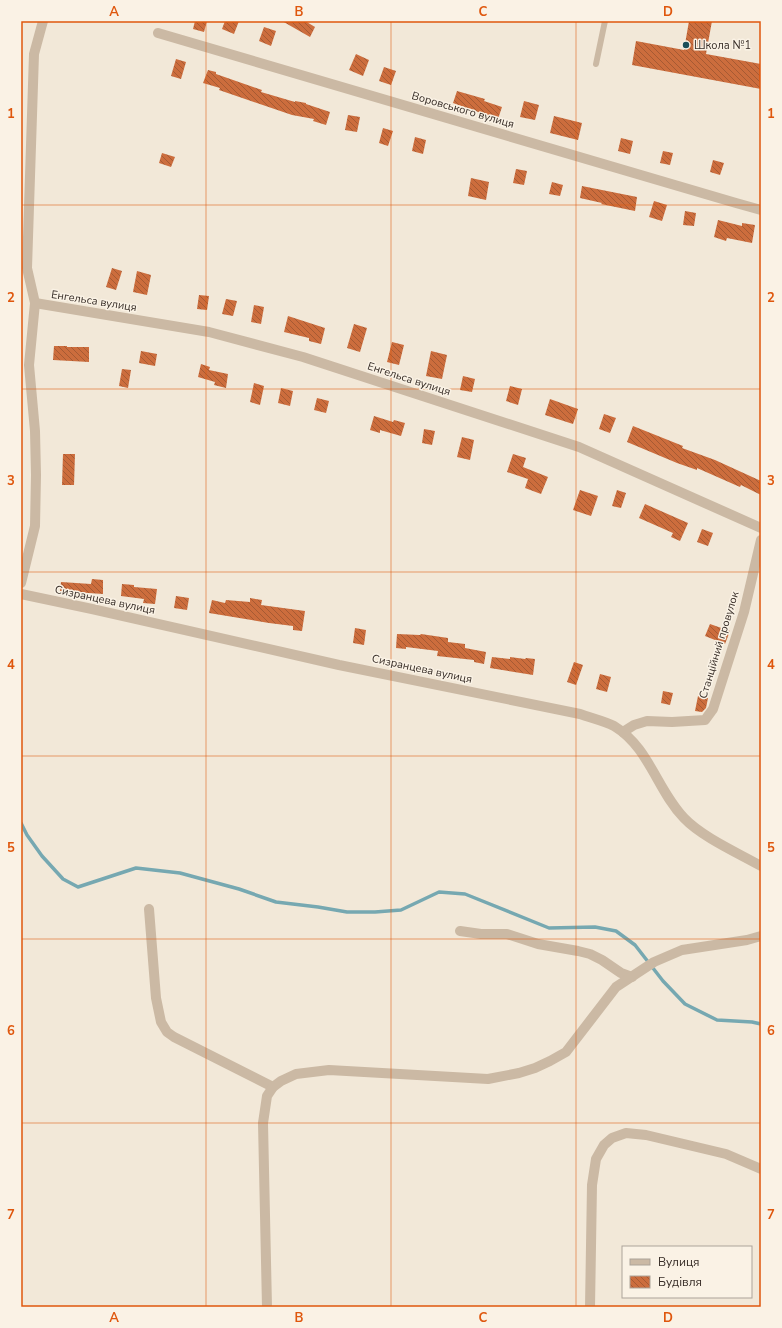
<svg xmlns="http://www.w3.org/2000/svg" width="782" height="1328" viewBox="0 0 782 1328" font-family="'Nunito Sans',sans-serif">
<defs>
<pattern id="building-back-hatch" width="6" height="6" patternUnits="userSpaceOnUse"><rect width="6" height="6" fill="#cc6d3d"/><path d="M-1 5l2 2M0 0l6 6M5-1l2 2" fill="none" stroke="#a65a33"/></pattern>
</defs>
<rect width="100%" height="100%" fill="#f2e8d8"/>
<g fill="none" stroke-linecap="round" stroke-linejoin="round">
<path stroke="#76a8b1" stroke-width="3.5" d="M21,823L27,835L42,856L63,879L78,887L136,868L180,873L239,889L276,902L318,907L347,912H375L401,910L439,892L465,894L549,928L595,927L616,931L635,945L663,981L685,1004L717,1020L752,1022L761,1024"/>
</g>
<g fill="url(#building-back-hatch)">
<path d="M195,21H207L204,32L193,29Z"/>
<path d="M225,21H239L234,34L222,29Z"/>
<path d="M282,21H305L315,27L310,37Z"/>
<path d="M689,21H712L706,54L761,64V89L632,65L636,41L684,50Z"/>
<path d="M264,27L276,31L271,46L259,41Z"/>
<path d="M356,54L369,60L363,76L349,70Z"/>
<path d="M176,59L186,62L181,79L171,76Z"/>
<path d="M384,67L396,71L391,85L379,81Z"/>
<path d="M208,70L216,72V74L262,90L261,92L295,102V101L306,103V104L330,112L326,125L313,121L314,119L292,115L219,90L220,88L203,83Z"/>
<path d="M457,91L485,99L484,101L502,107L498,119L453,103Z"/>
<path d="M524,101L539,105L535,120L520,117Z"/>
<path d="M348,115L360,117L357,132L345,130Z"/>
<path d="M554,116L582,123L578,140L550,133Z"/>
<path d="M383,128L393,131L388,146L379,143Z"/>
<path d="M415,137L426,140L423,154L412,151Z"/>
<path d="M621,138L633,141L630,154L618,151Z"/>
<path d="M663,151L673,153L670,165L660,163Z"/>
<path d="M162,153L175,157L171,167L159,163Z"/>
<path d="M713,160L724,163L720,175L710,172Z"/>
<path d="M516,169L527,171L524,185L513,183Z"/>
<path d="M471,178L489,182L486,200L468,196Z"/>
<path d="M552,182L563,185L560,196L549,194Z"/>
<path d="M582,186L637,197L635,211L601,204L602,203L580,198Z"/>
<path d="M654,201L667,205L662,221L649,217Z"/>
<path d="M685,211L696,213L694,226L683,225Z"/>
<path d="M718,220L742,226V223L755,225L752,243L727,238L726,241L714,237Z"/>
<path d="M112,268L122,271L116,290L106,287Z"/>
<path d="M137,271L151,275L147,295L133,292Z"/>
<path d="M199,295L209,296L207,310L197,309Z"/>
<path d="M226,299L237,301L233,316L222,314Z"/>
<path d="M254,305L264,307L261,324L251,322Z"/>
<path d="M288,316L325,328L321,344L309,341V338L284,332Z"/>
<path d="M354,324L367,328L360,352L347,348Z"/>
<path d="M392,342L404,345L399,365L387,362Z"/>
<path d="M54,346H67V347H89V362L53,360Z"/>
<path d="M141,351L157,354L155,366L139,363Z"/>
<path d="M431,351L447,355L442,379L426,376Z"/>
<path d="M201,364L210,367L209,370L228,374L226,388L214,385L215,382L198,377Z"/>
<path d="M122,369L131,370L128,388L119,386Z"/>
<path d="M463,376L475,379L472,392L460,390Z"/>
<path d="M254,383L264,386L260,405L250,402Z"/>
<path d="M510,386L522,389L518,405L506,401Z"/>
<path d="M281,388L293,391L290,406L278,403Z"/>
<path d="M317,398L329,401L326,413L314,410Z"/>
<path d="M550,399L578,409L573,424L545,415Z"/>
<path d="M604,414L616,418L610,433L599,429Z"/>
<path d="M374,416L393,422L394,420L405,423L401,436L380,430V433L370,430Z"/>
<path d="M633,426L683,446L682,448L715,460L761,481V495L741,485L740,487L697,468V470L677,463L627,442Z"/>
<path d="M424,429L435,431L432,445L422,443Z"/>
<path d="M462,437L474,440L470,460L457,457Z"/>
<path d="M63,454H75L74,485H62Z"/>
<path d="M513,454L526,458L523,467L548,477L541,494L525,488L528,479L507,472Z"/>
<path d="M580,490L598,496L591,516L573,510Z"/>
<path d="M617,490L626,493L621,508L612,506Z"/>
<path d="M645,504L688,523L680,541L671,537L673,533L639,518Z"/>
<path d="M702,529L713,533L708,546L697,542Z"/>
<path d="M92,579L103,580V594L60,591L61,582L91,584Z"/>
<path d="M122,584L134,585V587L157,589L155,604L143,603L144,599L121,596Z"/>
<path d="M176,596L189,598L187,610L174,608Z"/>
<path d="M250,598L262,600L261,605L305,611L302,631L293,630V626L269,623L209,613L212,600L225,603L226,600L250,602Z"/>
<path d="M710,624L730,631L725,644L705,636Z"/>
<path d="M355,628L366,630L364,645L353,643Z"/>
<path d="M397,634L420,635L421,634L448,638V642L465,644V648L486,652L484,664L474,662V660L437,656L438,651L406,647V649L396,648Z"/>
<path d="M492,657L510,659V657L525,659L526,658L535,659L533,675L490,668Z"/>
<path d="M574,662L583,665L576,685L567,682Z"/>
<path d="M600,674L611,677L607,692L596,689Z"/>
<path d="M663,691L673,693L670,705L661,703Z"/>
<path d="M698,696L708,698L706,708L702,712L695,711Z"/>
</g>
<g fill="none" stroke-linecap="round" stroke-linejoin="round">
<path stroke="#cbb9a4" stroke-width="6" d="M596,64L605,21"/>
<g stroke="#cbb9a4" stroke-width="10">
<path d="M158,33L736,203L761,210"/>
<path d="M35,303L209,332L303,357L579,447L761,528"/>
<path d="M21,583L35,526L36,475L35,431L29,365L35,303L27,268L34,54L43,21"/>
<path d="M21,594L92,609L339,665L580,714C591,718 604,721 614,726C649,747 657,790 684,818C702,837 738,853 761,866"/>
<path d="M623,732L634,725L647,721L672,722L705,720L713,709L744,612L761,540"/>
<path d="M149,909L156,998L161,1022L167,1032L174,1037L273,1087"/>
<path d="M460,931L481,934H507L538,944L578,951L590,954L602,960L621,973L632,977"/>
<path d="M267,1307L263,1123L267,1096L273,1087L281,1081L296,1074L329,1070L488,1079L519,1073L535,1068L550,1061L566,1052L616,987L654,962L682,950L747,940L761,936"/>
<path d="M590,1307L592,1185L596,1159L604,1145L612,1138L626,1133L646,1135L726,1154L761,1169"/>
</g>
</g>
<path fill="none" stroke="#df570d" stroke-width="1" stroke-opacity="0.55" d="M206,21V1307M391,21V1307M576,21V1307M21,205H761M21,389H761M21,572H761M21,756H761M21,939H761M21,1123H761"/>
<circle fill="#1a4f59" stroke="#faf2e5" stroke-width="1.5" cx="686" cy="45" r="4"/>
<g text-anchor="middle" dominant-baseline="central" stroke-width="3" stroke-linejoin="round" paint-order="stroke">
<g font-size="11" fill="#362c26" stroke="#faf2e5" text-anchor="start">
<text x="694" y="45">Школа №1</text>
</g>
<g font-size="11" fill="#362c26" stroke="#faf2e5">
<text transform="translate(463 110) rotate(16)">Воровського вулиця</text>
<text transform="translate(94 301) rotate(9)">Енгельса вулиця</text>
<text transform="translate(409 379) rotate(18)">Енгельса вулиця</text>
<text transform="translate(105 600) rotate(12)">Сизранцева вулиця</text>
<text transform="translate(719 645) rotate(-73)">Станційний провулок</text>
<text transform="translate(422 669) rotate(12)">Сизранцева вулиця</text>
</g>
</g>
<rect width="782" height="1328" fill="none" stroke="#faf2e5" stroke-width="44"/>
<rect x="622" y="1246" width="130" height="52" fill="#faf2e5" stroke="#aca399"/>
<rect x="630" y="1259" width="20" height="6" fill="#cbb9a4" stroke="#aca399"/>
<text x="658" y="1266" font-size="12" fill="#362c26">Вулиця</text>
<rect x="630" y="1276" width="20" height="12" fill="url(#building-back-hatch)" stroke="#aca399"/>
<text x="658" y="1286" font-size="12" fill="#362c26">Будівля</text>
<rect x="22" y="22" width="738" height="1284" fill="none" stroke="#df570d" stroke-width="1.5"/>
<g font-size="13" text-anchor="middle" font-weight="bold" fill="#df570d">
<text x="114" y="16">A</text>
<text x="299" y="16">B</text>
<text x="483" y="16">C</text>
<text x="668" y="16">D</text>
<text x="11" y="118">1</text>
<text x="771" y="118">1</text>
<text x="11" y="302">2</text>
<text x="771" y="302">2</text>
<text x="11" y="485">3</text>
<text x="771" y="485">3</text>
<text x="11" y="669">4</text>
<text x="771" y="669">4</text>
<text x="11" y="852">5</text>
<text x="771" y="852">5</text>
<text x="11" y="1035">6</text>
<text x="771" y="1035">6</text>
<text x="11" y="1219">7</text>
<text x="771" y="1219">7</text>
<text x="114" y="1322">A</text>
<text x="299" y="1322">B</text>
<text x="483" y="1322">C</text>
<text x="668" y="1322">D</text>
</g>
</svg>
